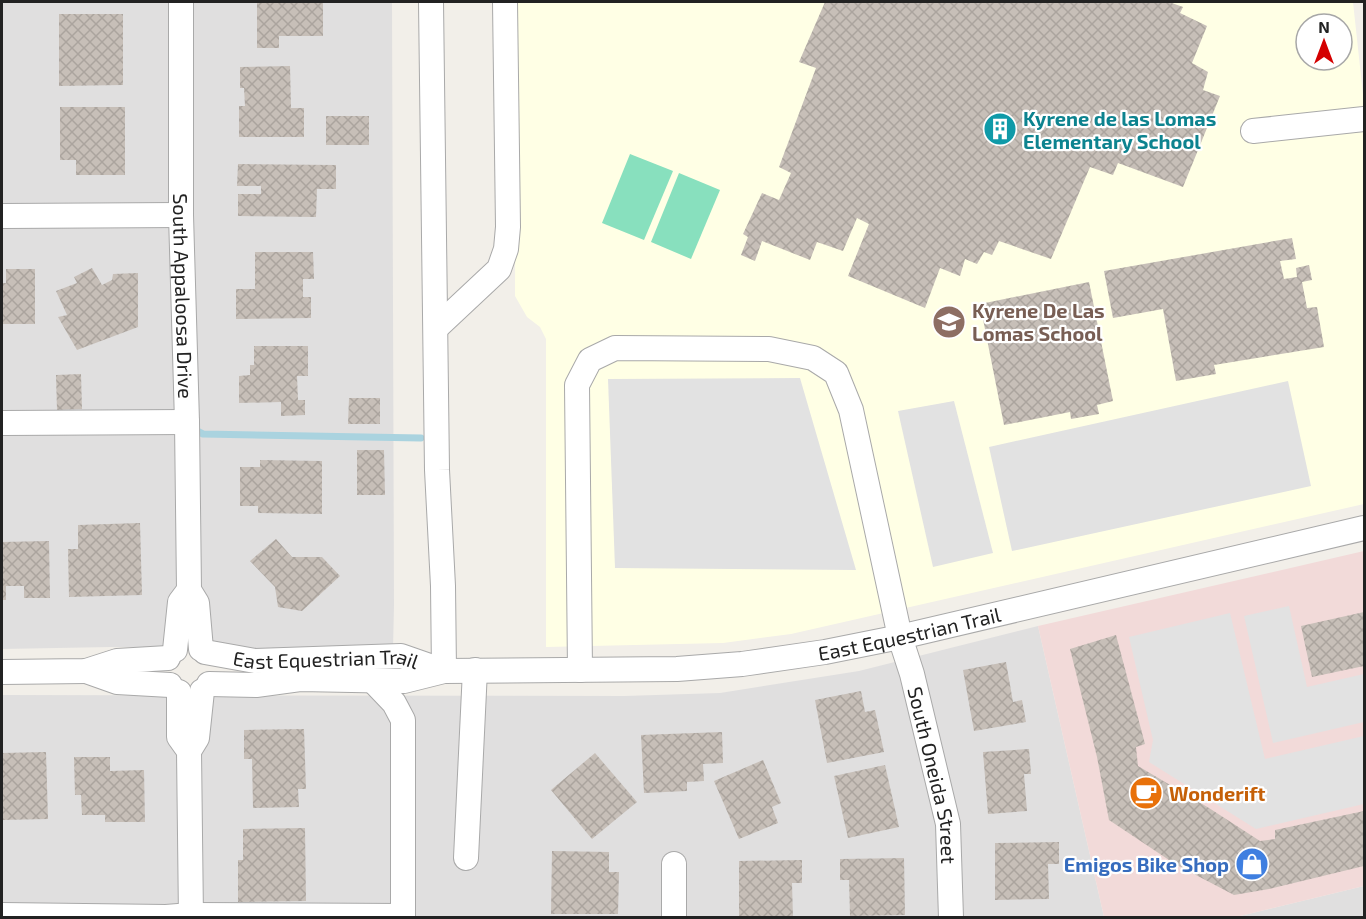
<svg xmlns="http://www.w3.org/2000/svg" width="1366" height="919" viewBox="0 0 1366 919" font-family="'Exo 2',sans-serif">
<defs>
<pattern id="building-cross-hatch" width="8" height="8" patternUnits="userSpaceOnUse" patternTransform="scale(1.5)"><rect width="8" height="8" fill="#c7bfb8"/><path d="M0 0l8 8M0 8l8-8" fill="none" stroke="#aba49e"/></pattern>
</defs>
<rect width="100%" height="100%" fill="#f2efe9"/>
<g fill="#e0dfdf">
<path d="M2,2H392L394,605L393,649L111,647L2,649Z"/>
<path d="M1038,626L1104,917L2,918V695L624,696L720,693L859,671Z"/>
<path d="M1364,886V917H1236Z"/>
</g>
<path fill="#f2dad9" d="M1364,551V886L1236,917H1104L1038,626Z"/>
<path fill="#ffffe5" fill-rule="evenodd" d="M516,2H1353L1364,104V504L791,634L723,643L546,647V339L540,327L527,317L515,296ZM1306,24H1342V60H1306Z"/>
<g fill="#88e0be">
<path d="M630,154L673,171L644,240L602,223Z"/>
<path d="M679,173L720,190L691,259L651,242Z"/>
</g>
<g fill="#e2e2e2">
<path d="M800,378L856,570L615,568L608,379Z"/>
<path d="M1288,381L1311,486L1012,551L989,447Z"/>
<path d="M954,401L993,553L933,567L898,411Z"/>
<path d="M1289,606L1307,687L1364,674V722L1273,743L1244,616Z"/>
<path d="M1230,613L1265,759L1364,736V804L1256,829L1149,762L1153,740L1129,637Z"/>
</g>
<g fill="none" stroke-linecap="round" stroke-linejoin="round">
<path stroke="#aad3df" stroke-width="7" d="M191,428L203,434L421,438"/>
</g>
<g fill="url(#building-cross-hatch)">
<path d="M257,2H323V36H279V48H257Z"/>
<path d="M825,2H1169L1183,7L1180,13L1207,26L1192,63L1208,72L1203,90L1220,96L1183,187L1118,163L1113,175L1090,167L1051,259L999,241L992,255L984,252L977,264L965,259L960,276L940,268L925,308L848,276L869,224L857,218L843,251L817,242L810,260L762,241L755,261L741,255L748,237L743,234L762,193L779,200L791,173L779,167L816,68L799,62Z"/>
<path d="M59,14H123V85L59,86Z"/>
<path d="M290,66L291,108H304V137H239V106H245L244,88H240V67Z"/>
<path d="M60,107H125V175H76V160H60Z"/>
<rect x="326" y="116" width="43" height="29"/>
<path d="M238,164L336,165V189H317L316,217L238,216V194H261V186H237Z"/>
<path d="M1292,238L1296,259L1280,261L1284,279L1297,277L1296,268L1309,265L1312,280L1302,282L1307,308L1317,307L1324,347L1214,365L1216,374L1176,381L1163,309L1113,318L1104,271Z"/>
<path d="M255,252H313L314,279H303V297H311V318L236,319V289H255Z"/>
<path d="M92,268L102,285L112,280L113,274L138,273V327L77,350L58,317L67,315L56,291L77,283L74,277Z"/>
<path d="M6,269H35V324H2V283H6Z"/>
<path d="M1089,282L1113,401L1097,405L1099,414L1071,419L1070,412L1004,425L980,304Z"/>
<path d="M254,346H308V376H297L298,400H305V415L281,416V402L239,403V376L250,375V365H254Z"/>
<path d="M81,374L82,409L57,410L56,375Z"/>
<path d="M349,398H380V424H348Z"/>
<path d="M357,450H384L385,495H357Z"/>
<path d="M260,460L322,461V514L258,513V506H240V467H260Z"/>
<path d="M140,523L142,595L69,597L68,549H78V525Z"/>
<path d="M276,539L292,557H322L340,576L302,611L278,607L275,587L250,561Z"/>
<path d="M49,541L50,598H24V586H6V600H2V542Z"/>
<path d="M1364,612V666L1312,677L1301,626Z"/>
<path d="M1116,635L1145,744L1136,747L1138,766L1209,808L1260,841L1275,839V830L1364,811V866L1269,889L1234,895L1175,864L1109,820L1097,757L1070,649Z"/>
<path d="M1006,662L1013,702L1022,700L1026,722L974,731L963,670Z"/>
<path d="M861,691L865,712L875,710L884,752L827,763L815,700Z"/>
<path d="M304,729L306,789H298L299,807L253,808L252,759H244V730Z"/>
<path d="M722,732L723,763L703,764L704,781L687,782V791L644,793L641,735Z"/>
<path d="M1029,749L1031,774H1024L1027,811L988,814L983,752Z"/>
<path d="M46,752L48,819L2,820V753Z"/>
<path d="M595,753L637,802L592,839L551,790Z"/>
<path d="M74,757H110V771L144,770L145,822H105V815H82L81,795H75Z"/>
<path d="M763,760L781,803L772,807L778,823L739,839L714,781Z"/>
<path d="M885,765L899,827L848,838L834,776Z"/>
<path d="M305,828L306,901L238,902V860H243V829Z"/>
<path d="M1059,842V864H1048L1049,899L995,900V843Z"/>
<path d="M552,851L609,852V872H619L618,914H551Z"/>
<path d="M904,858L905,915L850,916L849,880H840V859Z"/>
<path d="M802,860V883H792L793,918H739V861Z"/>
</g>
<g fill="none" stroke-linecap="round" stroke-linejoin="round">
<defs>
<g id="minor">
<path id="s1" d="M181,2V215L187,422L189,590L197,603L201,649"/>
<path d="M431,2L437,470L443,586L444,671"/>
<path d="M1253,131L1364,119"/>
<path d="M2,216L181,215"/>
<path d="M436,328L499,269L506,249L508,227L505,2"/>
<path d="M2,423L187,422"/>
<path d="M175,650L180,602L189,590"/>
<path id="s2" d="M205,652L255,661L401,656L444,671"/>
<path id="s3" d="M580,670L577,385L590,360L615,348L769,349L813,358L836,373L851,410L900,637L912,674L948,824L951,918"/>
<path d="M86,671L117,682L170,685"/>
<path d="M2,672L86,671L117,661L168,658"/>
<path d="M373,681L394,703L403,720V918"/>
<path id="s4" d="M209,684L256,685L300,679L404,681L444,671L677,669L742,664L825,652L900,637L1364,528"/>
<path d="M179,692V737L189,751L191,918"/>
<path d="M189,751L197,738L202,691"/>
<path d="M466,858L475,670"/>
<path d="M674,864V918"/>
<path d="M2,915L166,917L191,915L403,916"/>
</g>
</defs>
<use href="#minor" stroke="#a9a9a9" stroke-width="26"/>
<use href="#minor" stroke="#fff" stroke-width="24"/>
</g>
<defs>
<symbol id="building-disc" viewBox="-11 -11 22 22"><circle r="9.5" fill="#0f9aa8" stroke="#fff"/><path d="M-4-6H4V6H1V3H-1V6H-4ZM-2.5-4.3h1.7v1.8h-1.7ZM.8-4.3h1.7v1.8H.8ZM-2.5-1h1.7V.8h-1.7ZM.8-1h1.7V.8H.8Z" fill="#fff"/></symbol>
<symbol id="school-disc" viewBox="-11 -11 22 22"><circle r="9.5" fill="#8d6e63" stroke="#fff"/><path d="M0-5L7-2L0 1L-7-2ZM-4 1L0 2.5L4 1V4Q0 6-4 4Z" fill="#fff"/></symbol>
<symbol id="cafe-disc" viewBox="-11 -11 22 22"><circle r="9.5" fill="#e8710a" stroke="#fff"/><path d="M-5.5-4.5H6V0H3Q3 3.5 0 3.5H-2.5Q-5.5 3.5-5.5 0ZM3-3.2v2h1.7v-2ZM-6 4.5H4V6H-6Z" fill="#fff"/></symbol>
<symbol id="shop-disc" viewBox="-11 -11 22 22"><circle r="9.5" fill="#3f7fe0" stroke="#fff"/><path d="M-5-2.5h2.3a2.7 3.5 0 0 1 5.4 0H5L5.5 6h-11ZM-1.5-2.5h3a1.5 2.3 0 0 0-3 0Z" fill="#fff"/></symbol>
</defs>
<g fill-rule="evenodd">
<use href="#building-disc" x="981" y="110" width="38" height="38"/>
<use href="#school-disc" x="930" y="303" width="38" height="38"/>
<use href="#cafe-disc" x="1127" y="774" width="38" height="38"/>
<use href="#shop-disc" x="1233" y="845" width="38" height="38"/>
</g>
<g text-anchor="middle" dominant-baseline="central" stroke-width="4.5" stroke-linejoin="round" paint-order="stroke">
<g font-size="20" font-weight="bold" fill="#0d838f" stroke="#fff" text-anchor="start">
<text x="1023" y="118">Kyrene de las Lomas<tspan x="1023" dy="23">Elementary School</tspan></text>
</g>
<g font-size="20" fill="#222" stroke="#fff">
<text stroke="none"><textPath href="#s1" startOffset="294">South Appaloosa Drive</textPath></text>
<text stroke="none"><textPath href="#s4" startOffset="705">East Equestrian Trail</textPath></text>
<text stroke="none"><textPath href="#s2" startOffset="122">East Equestrian Trail</textPath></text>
<text stroke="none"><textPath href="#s3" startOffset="982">South Oneida Street</textPath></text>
</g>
<g font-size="20" font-weight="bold" fill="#785e54" stroke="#fff" text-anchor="start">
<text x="972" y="310">Kyrene De Las<tspan x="972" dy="23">Lomas School</tspan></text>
</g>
<g font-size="20" font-weight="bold" fill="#c56008" stroke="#fff" text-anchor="start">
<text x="1169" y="793">Wonderift</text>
</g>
<g font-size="20" font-weight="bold" fill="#366cbe" stroke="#fff" text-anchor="end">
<text x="1229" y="864">Emigos Bike Shop</text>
</g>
</g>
<rect width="1366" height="919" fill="none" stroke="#222222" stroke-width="6"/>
<g transform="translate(1324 42)"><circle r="28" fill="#ffffff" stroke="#a7a7a7" stroke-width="1.5"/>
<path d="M0-4.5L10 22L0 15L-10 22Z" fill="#d40000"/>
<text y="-9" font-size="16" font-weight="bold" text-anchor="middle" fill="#222222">N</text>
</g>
</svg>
